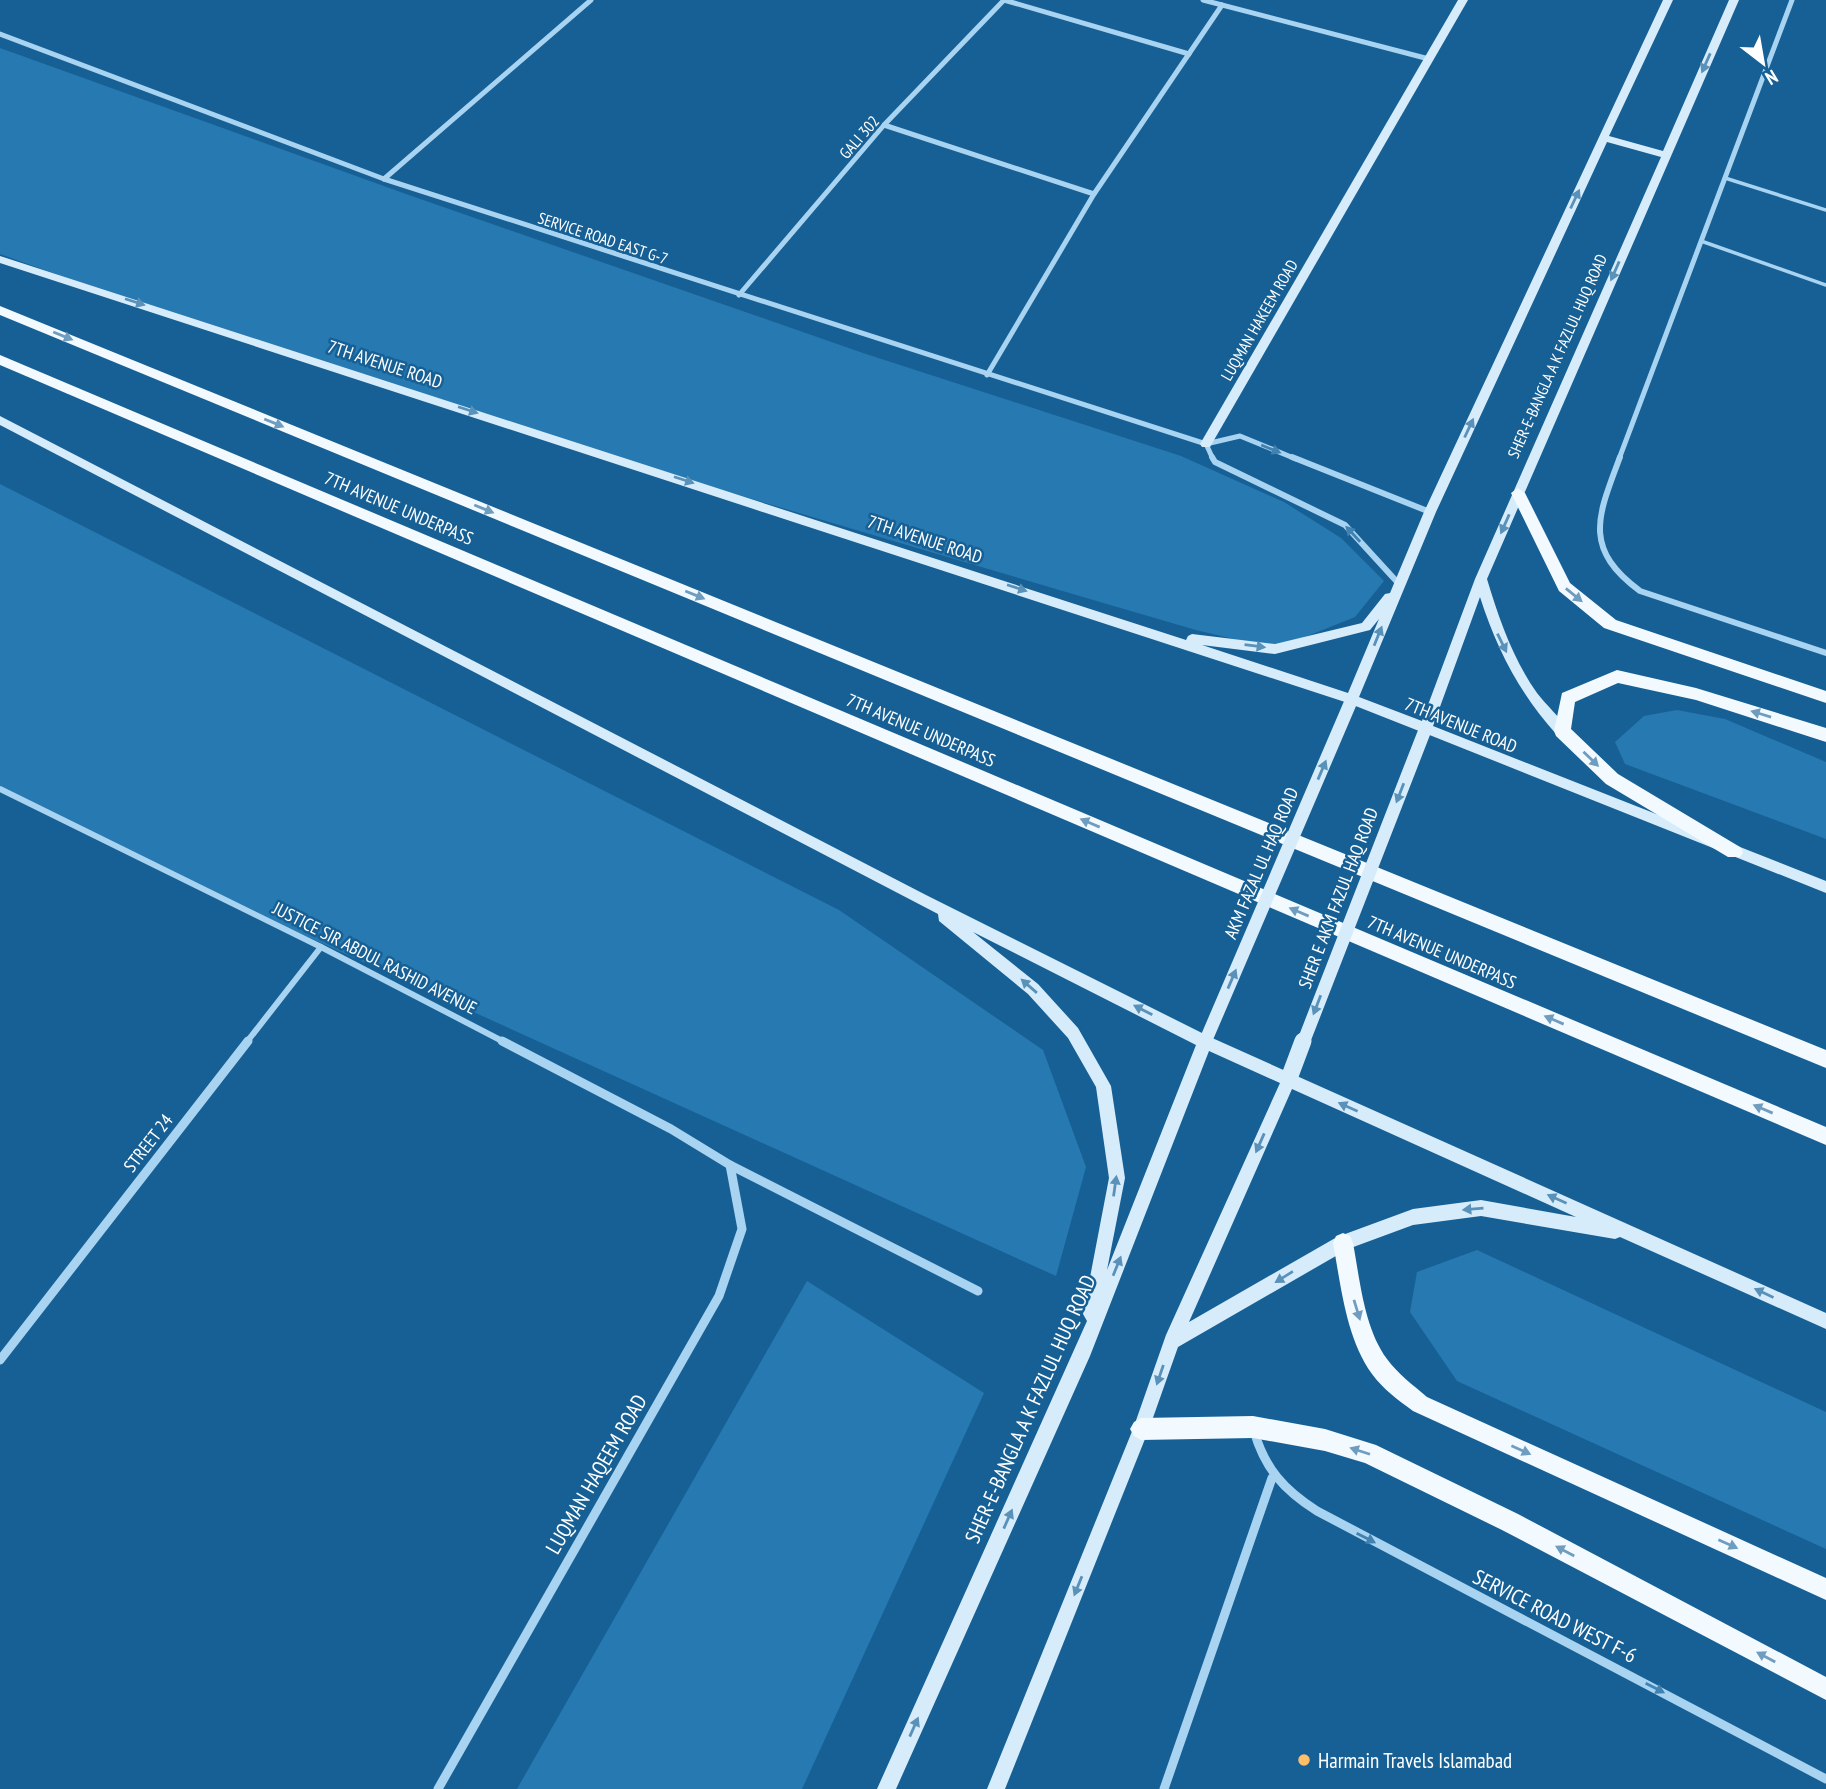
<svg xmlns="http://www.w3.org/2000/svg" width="1826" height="1789" viewBox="0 0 1826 1789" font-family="'PT Sans Narrow',sans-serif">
<rect width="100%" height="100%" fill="#176095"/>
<g fill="#2779b1">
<path d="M0,48L406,194L863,353L1181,456L1284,502L1341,538L1384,581L1355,617L1275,649L1196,630C795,512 393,397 0,254Z"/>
<path d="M0,484L839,910L1043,1050L1086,1167L1056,1276L235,904L0,787Z"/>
<path d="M1677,710L1725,719L1826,762V839L1625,764L1615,742L1644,716Z"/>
<path d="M1477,1250L1826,1412V1549L1457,1381L1410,1312L1417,1272Z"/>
<path d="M807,1281L984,1393L802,1789H517Z"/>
</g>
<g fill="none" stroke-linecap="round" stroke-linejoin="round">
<g stroke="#a8d3f1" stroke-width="3.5">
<path d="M1725,178L1826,210"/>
<path d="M1701,241L1826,285"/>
</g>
<g stroke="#a8d3f1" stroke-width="5">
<path d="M1004,0L1189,54"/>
<path d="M1203,0L1429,59"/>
<path d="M0,34L384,179L1206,444L1240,436L1296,459"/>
<path d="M884,125L1094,194"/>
<path d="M384,179L591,0"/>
<path d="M739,295L884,125L1004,0"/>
<path d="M987,375L1094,194L1222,5"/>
<path d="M1206,444L1213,459"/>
<path d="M1619,459L1792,0"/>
</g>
<g stroke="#a8d3f1" stroke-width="6">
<path d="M1212,457L1215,462L1345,525L1399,584"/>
<path d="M1292,457L1430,512"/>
<path d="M1620,457C1598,516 1582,548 1640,591L1826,653"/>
<path d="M0,789L321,947L506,1043"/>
<path d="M246,1043L321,947"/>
</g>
<g stroke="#a8d3f1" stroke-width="9">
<path d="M502,1041L671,1129L730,1165L978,1291"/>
<path d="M0,1360L248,1041"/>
<path d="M1254,1431C1265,1469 1284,1490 1317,1511L1826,1779"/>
<path d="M438,1789L719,1296L742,1229L730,1165"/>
<path d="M1164,1789L1272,1478"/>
</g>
<g fill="#d6ecfb" fill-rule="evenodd">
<path d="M1458,0H1468L1210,447H1202L1200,444Z"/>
<path d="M1663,0H1673L1609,136L1663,151L1729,0H1739L1487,579C1499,619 1513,659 1537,693C1547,706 1560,717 1569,731L1567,735H1557C1520,694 1497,650 1480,597L1433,726L1826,881V893L1427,734H1420L1419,731L1348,703L0,263V256L1186,640L1188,636L1192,634L1275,644L1362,623L1385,594L1390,593L1424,512ZM1607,142L1661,157L1475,579L1422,721L1359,697L1436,512ZM1379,619L1348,693L1202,645L1275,654L1370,630Z"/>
<path d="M0,416L926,895L1210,1037L1826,1313V1329L1620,1237L1615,1239L1481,1216L1413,1225L1348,1249L1178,1347L1149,1429L1005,1789H987L1133,1429L1166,1335L1280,1083L1209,1051L1090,1356L896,1789H877L1087,1321L1083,1314L1109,1178L1096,1087L1068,1038L1028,994L939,921L938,914L0,425ZM973,932L1196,1045L1107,1270L1125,1178L1111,1086L1078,1028L1038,984ZM1292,1089L1576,1217L1481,1200L1413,1209L1337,1237L1189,1322Z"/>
</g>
<g fill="#f2f9ff" fill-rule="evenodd">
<path d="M0,306L1826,1050V1068L0,315Z"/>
<path d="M0,355L1826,1127V1145L0,365Z"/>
<path d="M1518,488L1525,493L1570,583L1616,620L1826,691V703L1604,628L1559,591L1511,493Z"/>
<path d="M1617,670L1696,688L1826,728V742L1696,700L1618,683L1575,702L1571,729L1618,774L1740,847L1743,852L1740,857H1728L1606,784L1556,736L1554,731L1562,693Z"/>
<path d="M1343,1233L1350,1236L1353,1243C1360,1280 1364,1328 1387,1359C1398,1374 1413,1385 1427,1397L1826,1578V1600L1413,1411C1398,1400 1383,1389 1372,1374C1346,1338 1341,1286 1333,1243L1336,1236Z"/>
<path d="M1253,1416L1325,1429L1376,1445L1518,1514L1826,1677V1700L1502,1530L1365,1463L1325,1451L1253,1438L1141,1440L1134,1436L1130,1429L1134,1422L1141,1418Z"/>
</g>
<g stroke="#d6ecfb" stroke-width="13">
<path d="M1205,1042L1352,699"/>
<path d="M1303,1043L1425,730"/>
</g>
<path stroke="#d6ecfb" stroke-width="17" d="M1288,1081L1303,1041"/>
</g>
<defs><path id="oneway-solid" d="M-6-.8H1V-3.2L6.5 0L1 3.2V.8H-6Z" transform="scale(1.75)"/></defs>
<g fill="#5a91b9">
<use href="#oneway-solid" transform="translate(1706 63) rotate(114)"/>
<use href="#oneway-solid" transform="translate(1575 199) rotate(-65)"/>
<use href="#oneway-solid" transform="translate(1615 271) rotate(114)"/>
<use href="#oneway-solid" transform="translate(135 302) rotate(18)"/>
<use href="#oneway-solid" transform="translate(468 410) rotate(18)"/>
<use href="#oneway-solid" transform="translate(1469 428) rotate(-65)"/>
<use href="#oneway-solid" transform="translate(684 480) rotate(18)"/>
<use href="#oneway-solid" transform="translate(1505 524) rotate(114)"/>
<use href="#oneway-solid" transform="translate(1017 588) rotate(18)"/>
<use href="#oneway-solid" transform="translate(1378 636) rotate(-68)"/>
<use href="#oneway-solid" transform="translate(1502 643) rotate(64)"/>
<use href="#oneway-solid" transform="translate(1255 646) rotate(7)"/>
<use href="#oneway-solid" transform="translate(1322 770) rotate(-67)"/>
<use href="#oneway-solid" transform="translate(1400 793) rotate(111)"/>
<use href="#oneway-solid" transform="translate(1232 979) rotate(-67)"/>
<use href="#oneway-solid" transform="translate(1029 986) rotate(-139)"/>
<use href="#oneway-solid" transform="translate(1317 1005) rotate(111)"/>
<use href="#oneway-solid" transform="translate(1143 1010) rotate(-153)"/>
<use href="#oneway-solid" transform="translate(1348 1107) rotate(-156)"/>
<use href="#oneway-solid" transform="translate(1260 1143) rotate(114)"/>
<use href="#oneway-solid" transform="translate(1115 1186) rotate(-82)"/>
<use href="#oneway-solid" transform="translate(1557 1199) rotate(-156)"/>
<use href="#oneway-solid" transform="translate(1473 1209) rotate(175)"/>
<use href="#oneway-solid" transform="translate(1117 1266) rotate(-68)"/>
<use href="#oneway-solid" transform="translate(1284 1277) rotate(148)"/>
<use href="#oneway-solid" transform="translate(1764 1293) rotate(-155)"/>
<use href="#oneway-solid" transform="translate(1160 1375) rotate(109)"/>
<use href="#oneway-solid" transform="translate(1008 1519) rotate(-66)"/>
<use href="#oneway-solid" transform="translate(1078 1586) rotate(112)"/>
<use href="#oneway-solid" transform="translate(914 1727) rotate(-66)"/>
</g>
<g fill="#6f9dbf">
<use href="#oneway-solid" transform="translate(63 336) rotate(22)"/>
<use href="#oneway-solid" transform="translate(274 423) rotate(22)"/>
<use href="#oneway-solid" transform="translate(484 509) rotate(22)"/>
<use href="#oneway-solid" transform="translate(695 595) rotate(22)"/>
<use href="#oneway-solid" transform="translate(1574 595) rotate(39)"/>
<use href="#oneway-solid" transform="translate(1761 714) rotate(-163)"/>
<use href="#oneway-solid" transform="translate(1591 759) rotate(44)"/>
<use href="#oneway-solid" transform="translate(1090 823) rotate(-157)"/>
<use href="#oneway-solid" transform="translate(1299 912) rotate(-157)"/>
<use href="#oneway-solid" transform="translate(1554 1020) rotate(-157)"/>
<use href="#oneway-solid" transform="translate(1763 1109) rotate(-157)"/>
<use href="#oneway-solid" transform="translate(1357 1310) rotate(73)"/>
<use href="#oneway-solid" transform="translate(1521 1450) rotate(24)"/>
<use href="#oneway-solid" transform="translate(1360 1451) rotate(-162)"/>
<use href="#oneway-solid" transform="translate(1728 1544) rotate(24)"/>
<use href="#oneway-solid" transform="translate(1565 1551) rotate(-152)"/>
<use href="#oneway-solid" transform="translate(1766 1657) rotate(-152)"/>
</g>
<g fill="#4282b1">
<use href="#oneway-solid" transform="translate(1271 449) rotate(22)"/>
<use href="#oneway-solid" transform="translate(1353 534) rotate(-133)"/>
<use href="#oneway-solid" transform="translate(1366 1538) rotate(27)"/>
<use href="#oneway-solid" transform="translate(1655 1688) rotate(27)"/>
</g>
<circle fill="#ffbe68" stroke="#176095" stroke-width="2.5" cx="1304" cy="1760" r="7"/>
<g text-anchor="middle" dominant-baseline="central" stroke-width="5" stroke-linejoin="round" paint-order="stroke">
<g font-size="16" fill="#fff" stroke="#176095">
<text transform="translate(859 137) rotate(-49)">GALI 302</text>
<text transform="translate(603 238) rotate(18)">SERVICE ROAD EAST G-7</text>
<text transform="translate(1259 320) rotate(-60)">LUQMAN HAKEEM ROAD</text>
<text transform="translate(1557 356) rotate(-66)">SHER-E-BANGLA A K FAZLUL HUQ ROAD</text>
</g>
<g font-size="18" fill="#fff" stroke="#176095">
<text transform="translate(385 364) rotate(18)">7TH AVENUE ROAD</text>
<text transform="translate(399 508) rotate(23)">7TH AVENUE UNDERPASS</text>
<text transform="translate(925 539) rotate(18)">7TH AVENUE ROAD</text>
<text transform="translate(1461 725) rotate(22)">7TH AVENUE ROAD</text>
<text transform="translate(921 730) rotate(23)">7TH AVENUE UNDERPASS</text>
<text transform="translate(1261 863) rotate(-67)">AKM FAZAL UL HAQ ROAD</text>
<text transform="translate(1338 898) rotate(-69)">SHER E AKM FAZUL HAQ ROAD</text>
<text transform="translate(1442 952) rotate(23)">7TH AVENUE UNDERPASS</text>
<text transform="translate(375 958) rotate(27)">JUSTICE SIR ABDUL RASHID AVENUE</text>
<text transform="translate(148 1143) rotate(-52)">STREET 24</text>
</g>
<g font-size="21" fill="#fff" stroke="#176095">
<text transform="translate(1030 1409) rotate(-66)">SHER-E-BANGLA A K FAZLUL HUQ ROAD</text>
<text transform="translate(596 1474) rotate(-60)">LUQMAN HAQEEM ROAD</text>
<text transform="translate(1555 1616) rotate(27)">SERVICE ROAD WEST F-6</text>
</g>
<g font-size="21" fill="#fff" stroke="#176095" text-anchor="start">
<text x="1318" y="1760">Harmain Travels Islamabad</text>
</g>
</g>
<g transform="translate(1763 63) rotate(149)" stroke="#176095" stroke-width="5" paint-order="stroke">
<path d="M0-5L12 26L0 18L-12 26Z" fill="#ffffff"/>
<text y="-10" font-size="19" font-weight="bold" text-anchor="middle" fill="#ffffff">N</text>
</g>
</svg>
